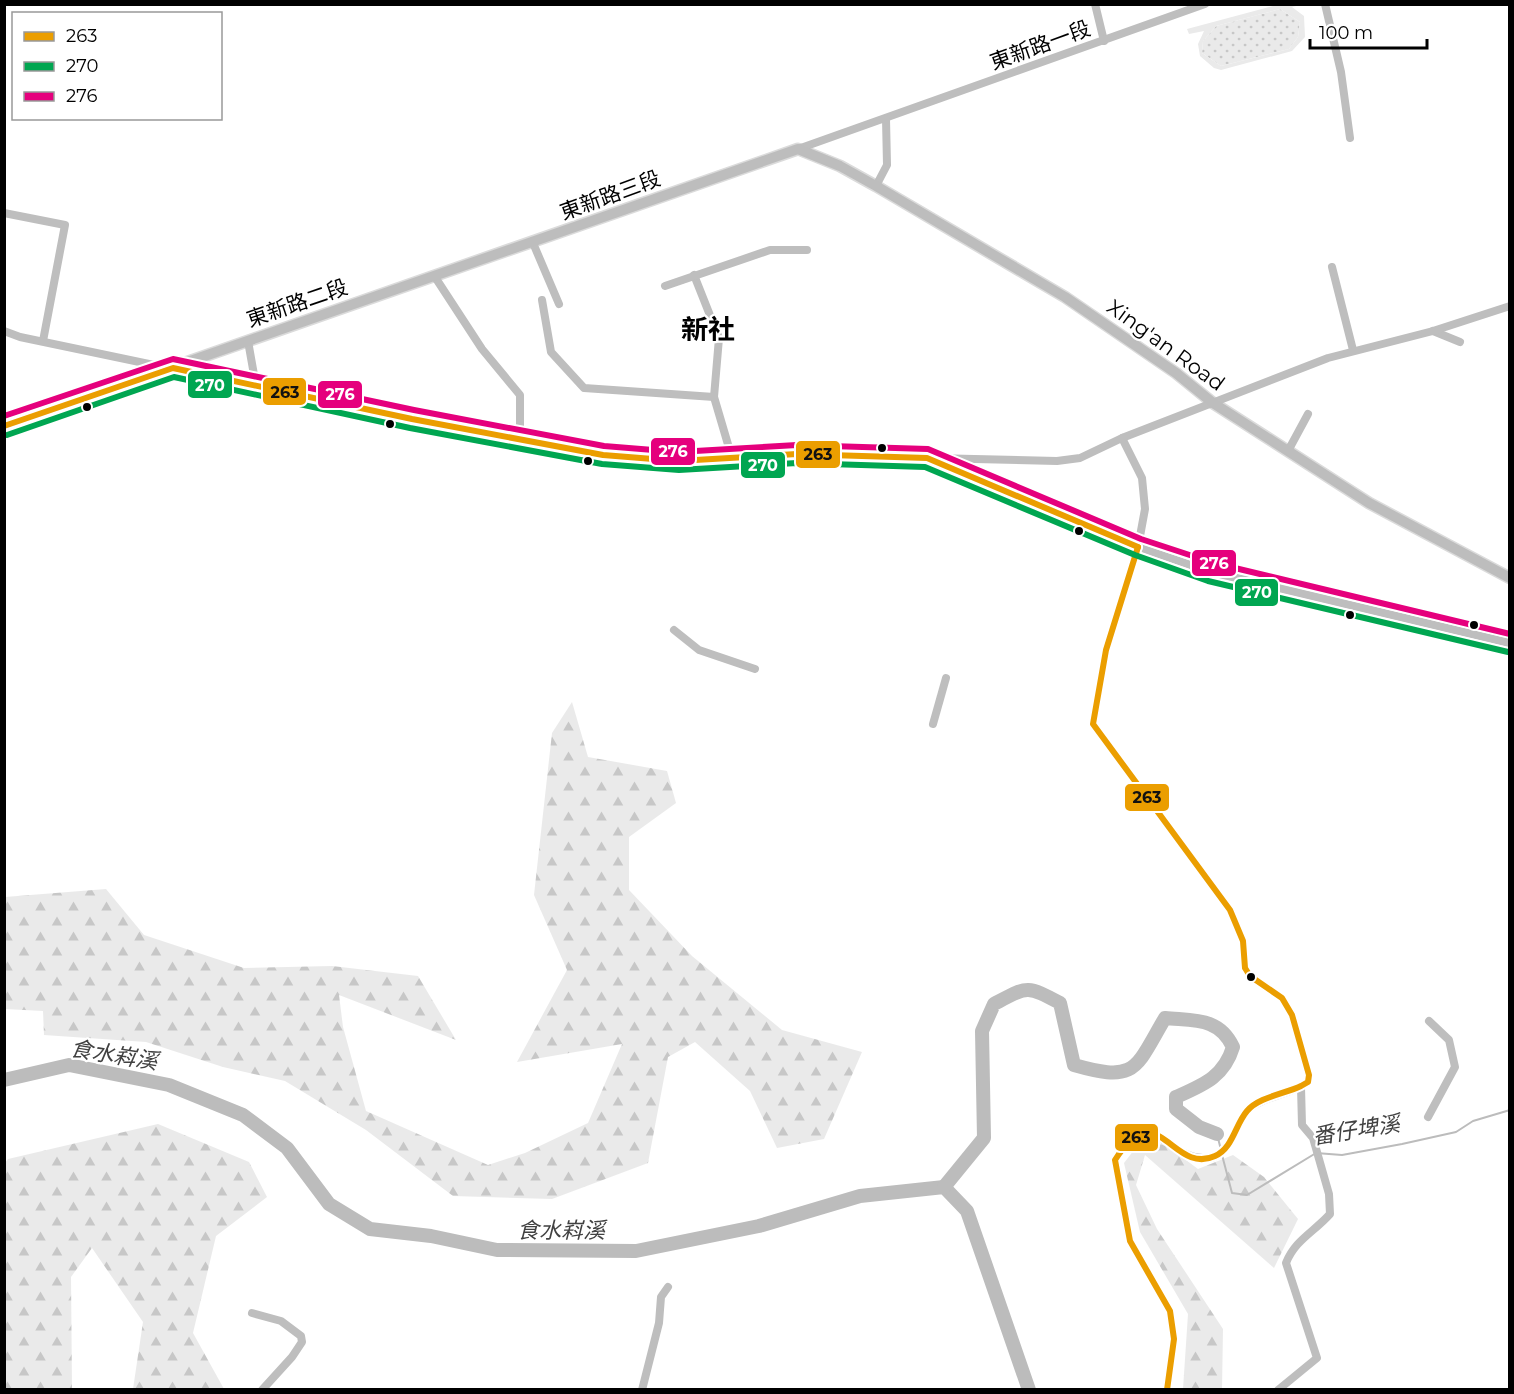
<svg xmlns="http://www.w3.org/2000/svg" width="1514" height="1394" viewBox="0 0 1514 1394" font-family="Montserrat,'Noto Sans TC',sans-serif">
<defs>
<pattern id="grass-dots" width="8" height="8" patternUnits="userSpaceOnUse" patternTransform="scale(1.5)"><rect width="8" height="8" fill="#eaeaea"/><path d="M2 2h.1M6 6h.1" fill="none" stroke="#c7c7c7" stroke-width="1.8" stroke-linecap="round"/></pattern>
<pattern id="forest-firs" width="22" height="20" patternUnits="userSpaceOnUse" patternTransform="scale(1.5)"><rect width="22" height="20" fill="#eaeaea"/><path d="M5 1l3.5 6h-7zM16 11l3.5 6h-7z" fill="#c7c7c7"/></pattern>
</defs>
<rect width="100%" height="100%" fill="#fff"/>
<path fill="url(#grass-dots)" d="M1280,9L1300,22L1298,37L1289,49L1221,66L1202,53L1203,41L1216,26Z"/>
<g fill="url(#forest-firs)">
<path d="M572,702L588,757L667,771L676,803L629,837V890L692,956L782,1030L862,1052L824,1139L777,1148L750,1091L695,1042L668,1057L648,1163L552,1199L453,1196L366,1130L285,1081L223,1067L146,1042L44,1035L43,1011L5,1009V897L106,889L144,935L244,968L332,966L418,976L456,1040L339,995L343,1027L366,1111L488,1165L525,1153L588,1123L622,1044L517,1062L567,970L534,895L552,733Z"/>
<path d="M158,1124L249,1162L267,1197L216,1236L193,1333L224,1389H133L143,1322L92,1248L71,1277L72,1389H5V1163L8,1159Z"/>
<path d="M1144,1137L1170,1148L1198,1169L1233,1155L1264,1177L1298,1219L1274,1268L1145,1155L1136,1185L1157,1229L1223,1329L1222,1389H1183L1188,1314L1140,1232L1124,1163Z"/>
</g>
<path fill="#eaeaea" fill-rule="evenodd" d="M1277,5H1301L1292,7L1304,16L1305,37L1292,51L1221,70L1214,68L1200,56L1198,44L1204,31L1189,34L1187,29ZM1280,9L1300,22L1298,37L1289,49L1221,66L1202,53L1203,41L1216,26Z"/>
<g fill="none" stroke-linecap="round" stroke-linejoin="round">
<g stroke="#bcbcbc" stroke-width="2">
<path d="M1217,1134L1221,1150"/>
<path d="M1222,1155L1232,1193L1247,1195L1316,1153L1342,1155L1402,1144L1456,1132L1473,1121L1510,1110"/>
</g>
<g stroke="#bcbcbc" stroke-width="14">
<path d="M4,1080L69,1065L169,1085L243,1115L287,1148L329,1204L370,1229L431,1236L497,1250L636,1251L759,1226L860,1196L944,1187L967,1211L1029,1390"/>
<path d="M944,1187L984,1138L982,1031L994,1004C1028,986 1026,985 1060,1003L1074,1065C1137,1083 1135,1069 1165,1018C1194,1021 1219,1017 1233,1047C1224,1077 1203,1085 1176,1097V1109L1199,1127L1217,1134"/>
</g>
<defs>
<path id="major" d="M4,426L798,149L840,166L876,186L1065,297L1176,373L1213,403L1369,503L1510,578"/>
</defs>
<use href="#major" stroke="#dbdbdb" stroke-width="13"/>
<g stroke="#bebebe" stroke-width="8">
<path d="M1095,4L1104,41"/>
<path d="M1325,4L1341,72L1350,138"/>
<path d="M798,149L1205,4"/>
<path d="M876,186L887,165L886,119"/>
<path d="M4,213L65,225L43,341"/>
<path d="M533,243L559,304"/>
<path d="M1332,267L1353,350"/>
<path d="M694,275L719,338L714,397L732,458"/>
<path d="M435,277L482,349L520,395V440"/>
<path d="M665,286L770,250H807"/>
<path d="M542,300L551,352L584,388L714,397"/>
<path d="M4,331L20,337L412,419L603,455L678,461L797,454L927,458L1138,547L1211,572L1510,643"/>
<path d="M1433,331L1460,342"/>
<path d="M248,341L256,386"/>
<path d="M1122,438L1142,478L1145,509L1138,547L1106,650L1093,724L1230,910L1243,941L1245,968L1250,976L1282,998L1292,1015L1309,1075L1308,1082C1290,1095 1259,1097 1246,1112C1235,1126 1230,1155 1210,1158C1166,1164 1148,1095 1115,1160L1130,1241L1170,1311L1174,1339L1167,1390"/>
<path d="M1288,451L1308,414"/>
<path d="M931,458L1057,461L1080,458L1122,438L1328,358L1433,331L1510,306"/>
<path d="M674,630L699,650L755,669"/>
<path d="M933,724L946,678"/>
<path d="M1428,1117L1455,1067L1449,1040L1429,1021"/>
<path d="M252,1313L281,1321L301,1336L302,1342L292,1357L262,1390"/>
<path d="M642,1390L659,1323L661,1297L668,1287"/>
<path d="M1278,1390L1317,1358L1286,1263C1295,1240 1314,1232 1330,1214L1329,1194L1313,1138L1302,1125L1301,1087"/>
</g>
<use href="#major" stroke="#bdbdbd" stroke-width="10"/>
<defs>
<g id="bus-1">
<path d="M4,426L173,368L412,419L603,455L678,461L797,454L927,458L1138,547"/>
<path d="M1138,547L1106,650L1093,724L1230,910L1243,941L1245,968L1250,976L1282,998L1292,1015L1309,1075L1308,1082L1301,1086C1284,1094 1259,1097 1247,1111C1235,1125 1233,1148 1215,1156C1172,1176 1158,1092 1115,1160L1130,1241L1170,1311L1174,1339L1167,1390"/>
</g>
<path id="bus-2" d="M7,435L174,377L410,428L602,464L679,470L797,463L925,467L1135,555L1208,581L1508,652"/>
<path id="bus-3" d="M4,416L173,359L414,410L604,446L678,452L797,445L928,449L1141,539L1214,563L1510,634"/>
</defs>
<use href="#bus-1" stroke="#fff" stroke-width="10"/>
<use href="#bus-2" stroke="#fff" stroke-width="10"/>
<use href="#bus-3" stroke="#fff" stroke-width="10"/>
<use href="#bus-1" stroke="#eb9e00" stroke-width="6"/>
<use href="#bus-2" stroke="#00a651" stroke-width="6"/>
<use href="#bus-3" stroke="#e5007d" stroke-width="6"/>
</g>
<g fill="#000" stroke="#fff" stroke-width="2">
<circle cx="87" cy="407" r="5"/>
<circle cx="390" cy="424" r="5"/>
<circle cx="882" cy="448" r="5"/>
<circle cx="588" cy="461" r="5"/>
<circle cx="1079" cy="531" r="5"/>
<circle cx="1350" cy="615" r="5"/>
<circle cx="1474" cy="625" r="5"/>
<circle cx="1251" cy="977" r="5"/>
</g>
<g text-anchor="middle" dominant-baseline="central" stroke-width="4.5" stroke-linejoin="round" paint-order="stroke">
<g font-size="21" fill="#000" stroke="#fff">
<text transform="translate(1040 45) rotate(-20)">東新路一段</text>
<text transform="translate(610 195) rotate(-20)">東新路三段</text>
<text transform="translate(297 303) rotate(-19)">東新路二段</text>
<text transform="translate(1166 345) rotate(36)">Xing'an Road</text>
</g>
<g font-size="22" font-style="italic" fill="#414141" stroke="#fff">
<text transform="translate(114 1055) rotate(9)">食水嵙溪</text>
<text transform="translate(1356 1130) rotate(-9)">番仔埤溪</text>
<text x="561" y="1230">食水嵙溪</text>
</g>
<g font-size="27" font-weight="bold" fill="#000" stroke="#fff">
<text x="708" y="329">新社</text>
</g>
</g>
<g stroke="#fff" stroke-width="2">
<rect x="187" y="370" width="46" height="29" rx="6" fill="#00a651"/>
<rect x="262" y="377" width="45" height="29" rx="6" fill="#eb9e00"/>
<rect x="317" y="380" width="46" height="29" rx="6" fill="#e5007d"/>
<rect x="650" y="437" width="46" height="29" rx="6" fill="#e5007d"/>
<rect x="795" y="440" width="46" height="29" rx="6" fill="#eb9e00"/>
<rect x="740" y="451" width="46" height="28" rx="6" fill="#00a651"/>
<rect x="1191" y="549" width="46" height="28" rx="6" fill="#e5007d"/>
<rect x="1234" y="578" width="45" height="29" rx="6" fill="#00a651"/>
<rect x="1124" y="783" width="46" height="29" rx="6" fill="#eb9e00"/>
<rect x="1114" y="1123" width="45" height="29" rx="6" fill="#eb9e00"/>
</g>
<g font-size="16" text-anchor="middle" font-weight="bold" fill="#fff">
<text x="210" y="391">270</text>
<text x="340" y="400">276</text>
<text x="673" y="457">276</text>
<text x="763" y="471">270</text>
<text x="1214" y="569">276</text>
<text x="1257" y="598">270</text>
</g>
<g font-size="16" text-anchor="middle" font-weight="bold" fill="#111">
<text x="285" y="398">263</text>
<text x="818" y="460">263</text>
<text x="1147" y="803">263</text>
<text x="1136" y="1143">263</text>
</g>
<rect width="1514" height="1394" fill="none" stroke="#000000" stroke-width="12"/>
<rect x="12" y="12" width="210" height="108" fill="#ffffff" stroke="#999999" stroke-width="1.5"/>
<rect x="24" y="32" width="30" height="9" fill="#eb9e00" stroke="#999999" stroke-width="1.5"/>
<text x="66" y="42" font-size="18" fill="#000000">263</text>
<rect x="24" y="62" width="30" height="9" fill="#00a651" stroke="#999999" stroke-width="1.5"/>
<text x="66" y="72" font-size="18" fill="#000000">270</text>
<rect x="24" y="92" width="30" height="9" fill="#e5007d" stroke="#999999" stroke-width="1.5"/>
<text x="66" y="102" font-size="18" fill="#000000">276</text>
<path d="M1310 39v9h117v-9" fill="none" stroke="#000000" stroke-width="3"/>
<text x="1319" y="39" font-size="18" fill="#000000" stroke="#ffffff" stroke-width="4.5" paint-order="stroke">100 m</text>
</svg>
